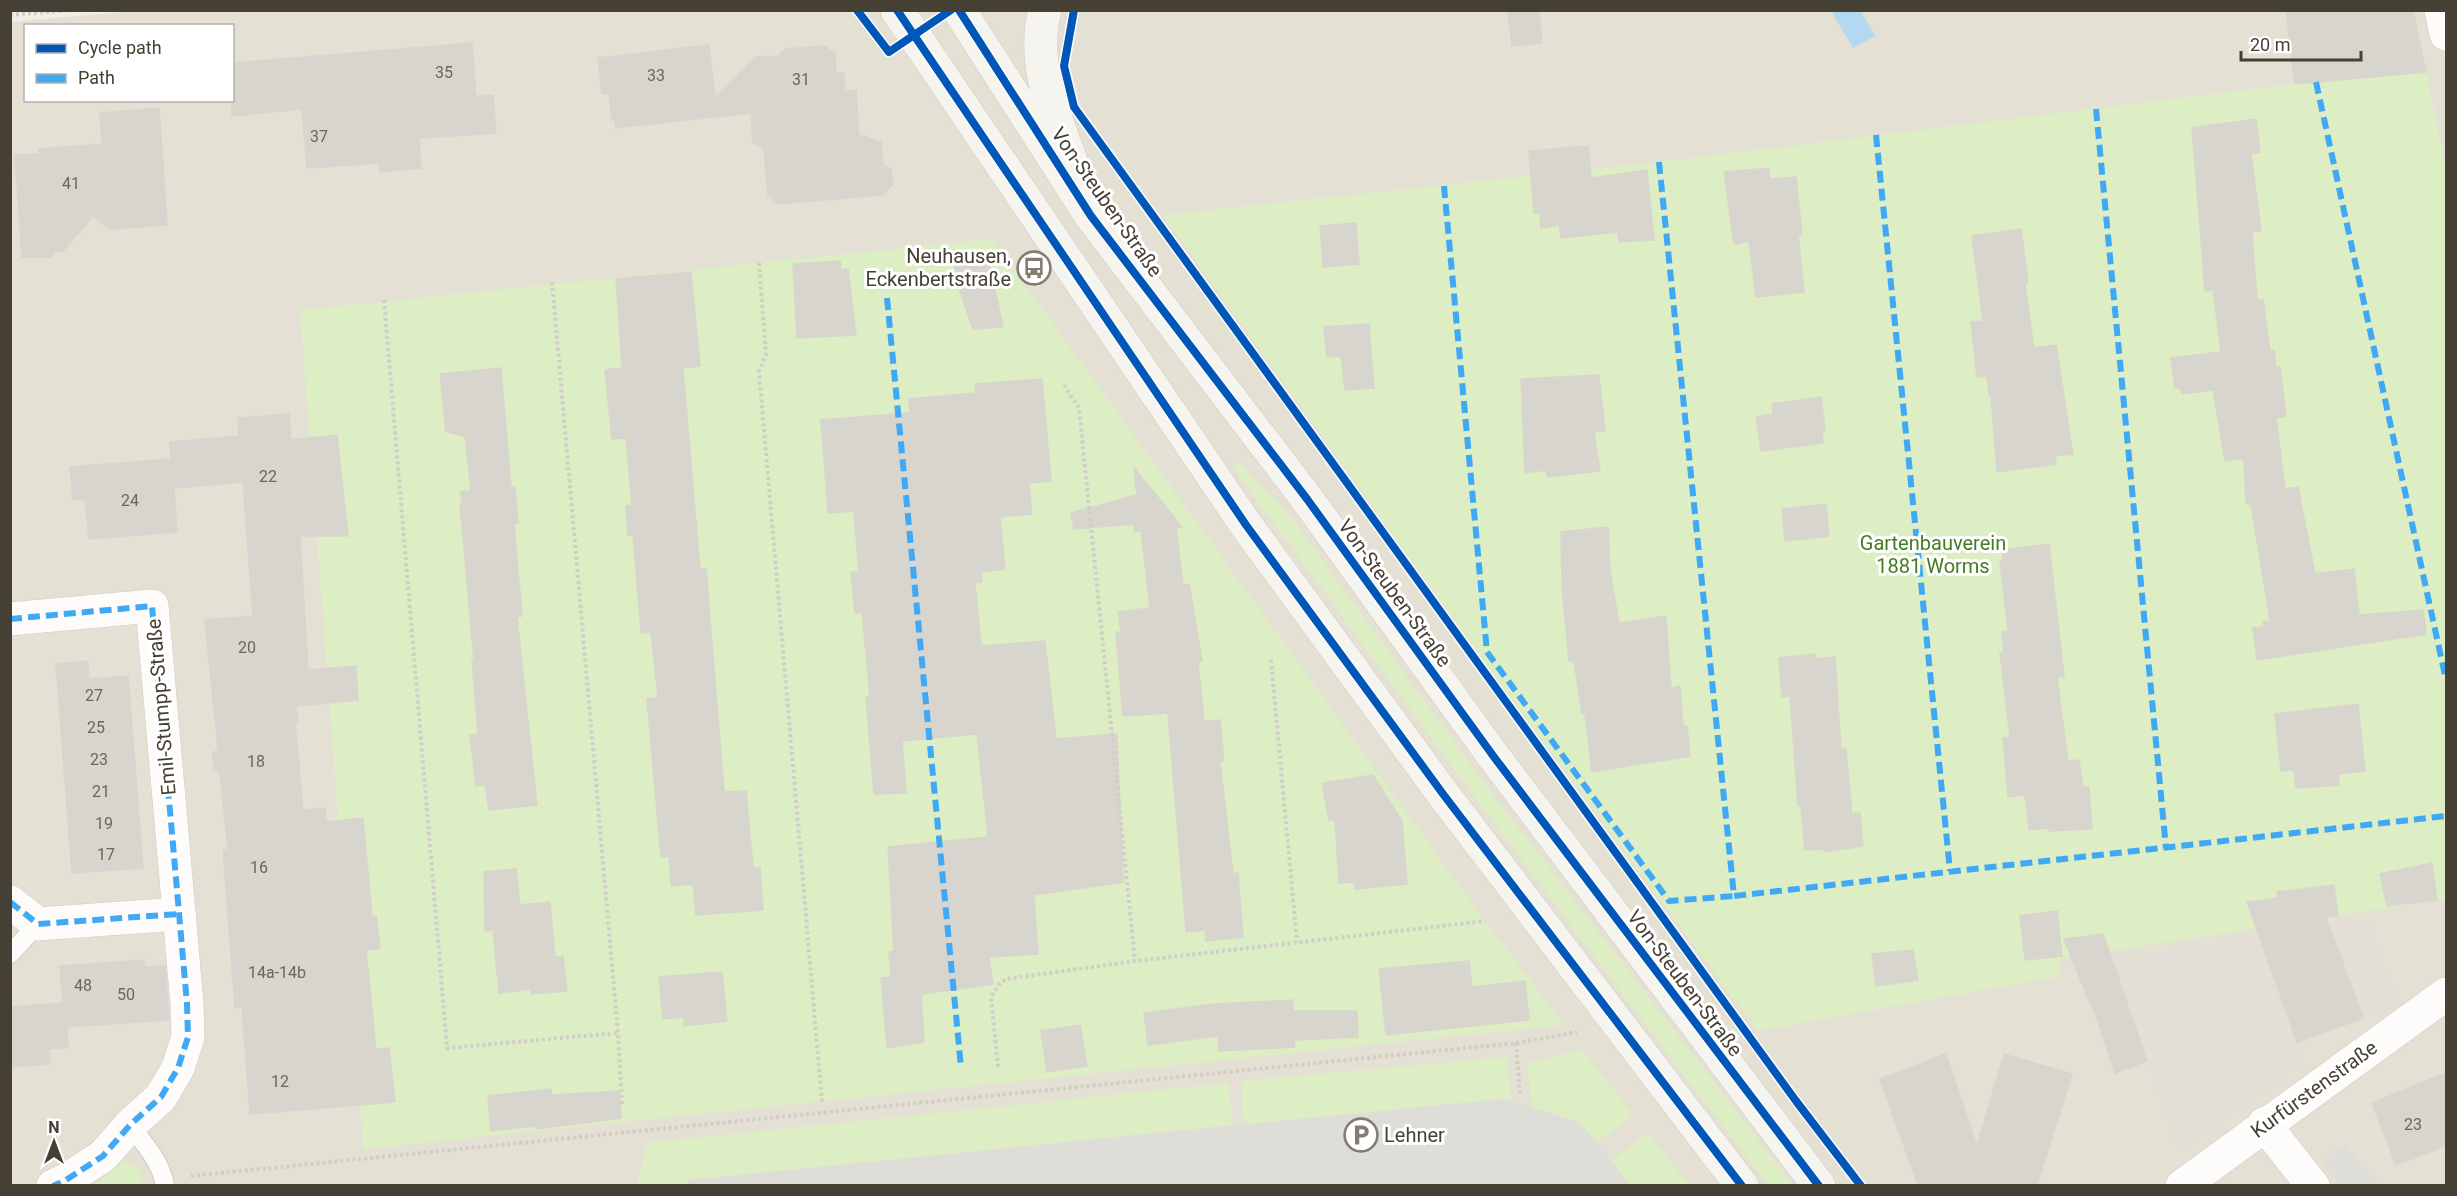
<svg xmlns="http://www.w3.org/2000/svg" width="2457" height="1196" viewBox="0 0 2457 1196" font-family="Roboto,sans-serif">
<rect width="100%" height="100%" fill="#f0eee7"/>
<path fill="#e5e0d4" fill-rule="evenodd" d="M144,10L2446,11V1185L11,1186V22ZM26,26H232V100H26Z"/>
<g fill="#e3dfd8">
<path d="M2367,921L2395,999L2363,1018L2329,926Z"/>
<path d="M2260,937L2305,1059L2180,1150L2111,961Z"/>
</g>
<g fill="#ddedc4">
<path d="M2426,72L2446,168V899L2059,959L2061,976L1757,1031L1476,650L1163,215L1659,162L2295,84Z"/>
<path d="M992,239L1485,921L1564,1025L363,1149L300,310Z"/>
<path d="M1238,461L1287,511L1476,772L1793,1185H1768C1585,948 1408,708 1232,466Z"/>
<path d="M1583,1050L1633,1115L1597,1143C1576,1119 1561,1116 1532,1107L1527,1063Z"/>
<path d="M1507,1057L1511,1101L1503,1099L1243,1124L1241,1081Z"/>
<path d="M1228,1083L1233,1125H1230L688,1180V1185L637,1186L646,1143Z"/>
<path d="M1647,1132L1689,1185H1630L1611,1161Z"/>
<path d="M127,1161L139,1167L144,1185H95L120,1163Z"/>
</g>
<g fill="#dfddd8">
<path d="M1503,1099L1574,1121L1584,1128L1597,1143L1630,1185H688L687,1180Z"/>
<path d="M2345,1144L2379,1185H2341L2322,1162Z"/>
</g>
<path fill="#b3d9f2" d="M1831,11H1861L1875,36L1853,48Z"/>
<g fill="#d8d5ce" stroke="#d8d5cd" stroke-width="1.5">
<path d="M1508,10H1539L1542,43L1512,46Z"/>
<path d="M2286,10H2413L2426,72L2295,84Z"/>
<path d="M472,43L476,96L493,95L496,133L419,138L421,168L380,172L379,163L307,168L302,109L232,116V63Z"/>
<path d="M709,45L715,97L756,57L779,56L785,49L825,46L835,54L836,74L844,73L845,91L856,90L859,136H864L881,142L883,164L891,170L893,184L883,195L779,204L768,195L764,150L753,142L751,113L616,128L615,120H612L609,93L602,94L598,58Z"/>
<path d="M159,108L167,225L109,229L93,216L63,251L55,252L51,257H22L15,155L39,154V149L102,144L100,113Z"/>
<path d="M2256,119L2260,152L2251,153L2261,231L2252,232L2257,300L2263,299L2270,351L2274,350L2276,368L2280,367L2286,416L2276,418L2285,489L2298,487L2315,574L2354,569L2359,615L2423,610L2426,634L2257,660L2253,628L2264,627L2263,622L2270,621L2251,504H2246L2244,458L2225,461L2213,390L2182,394L2181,388H2175L2171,358L2221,352L2213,290L2205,291L2192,128Z"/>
<path d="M1588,146L1591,178L1647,170L1654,240L1619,242L1618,232L1561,238L1559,225L1541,228L1540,213H1534L1529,151Z"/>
<path d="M1769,168L1770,179L1796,177L1802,234L1798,235L1804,292L1756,297L1749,241L1734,244L1724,172Z"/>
<path d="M1356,223L1359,264L1323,267L1320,226Z"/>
<path d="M2021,229L2028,281L2025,285L2034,348L2056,345L2073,454L2055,456L2056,464L1997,472L1991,394H1989L1987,376L1977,377L1971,322L1983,321L1972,236Z"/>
<path d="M987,252L1003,327L973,329L960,291L953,260Z"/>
<path d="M840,261L841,270L848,269L856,335L797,338L793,264Z"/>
<path d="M691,272L700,366L683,368L700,569L706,568L724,792L746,791L753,868L760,867L763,910L696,915L693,884L671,886L669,856L661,857L647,699L658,698L651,632L641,633L633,535L628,536L626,506L632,505L626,438L612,439L605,370L622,368L616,279Z"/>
<path d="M1369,324L1374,388L1345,390L1341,356L1327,357L1324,327Z"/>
<path d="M501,368L511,487H515L518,523H514L522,616L517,617L537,805L489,810L485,785L476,786L470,735L478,734L472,661H474L460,504H462L461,492L471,491L465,436L446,432L440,374Z"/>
<path d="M1599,375L1605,431L1594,432L1600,471L1547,477L1546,470L1525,473L1521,379Z"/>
<path d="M1042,379L1051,481L1029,483L1032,514L1000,517L1005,569L981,572L982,582L975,583L981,646L1045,641L1056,739L1117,734L1123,882L1034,895L1038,954L989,957L993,984L921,994L924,1042L887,1048L881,978L891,977L889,952H894L888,847L988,837L977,734L902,741L906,793L874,794L866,697H870L862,612L855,613L851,572H859L854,511L828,513L821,420L910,413L909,399L976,393L975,384Z"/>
<path d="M1821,397L1825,430H1822L1823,443L1761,451L1756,417L1773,414L1772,404Z"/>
<path d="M289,414L291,440L337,435L348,536H300L308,670L356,666L358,700L296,706L298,722H295L303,810L325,808L326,822L363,818L372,917L376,916L380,948L366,950L376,1049L389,1048L395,1102L250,1114L242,1007L235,1008L223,850H228L220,774L214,768L212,755L218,748L205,620L253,616L243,482L174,488L177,532L89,539L85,499L73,500L70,467L171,459L170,442L239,436L238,418Z"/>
<path d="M1134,468L1182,527H1176L1183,585L1189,584L1202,661L1198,662L1204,721L1220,720L1224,761L1220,762L1233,874L1238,873L1243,937L1206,941L1205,930L1186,932L1168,713L1123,716L1116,632H1121L1118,612L1150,608L1141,531L1135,532L1134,524L1074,529L1071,513L1137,495Z"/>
<path d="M1826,504L1829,536L1785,541L1782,509Z"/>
<path d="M1608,527L1610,571L1619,623L1666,616L1671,688L1680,686L1683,726H1687L1690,756L1592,772L1585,714H1582L1574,661H1569L1562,587L1561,532Z"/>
<path d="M2049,544L2064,676L2057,677L2068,761L2079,760L2083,788L2089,787L2092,829L2049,831V828L2029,830L2025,795L2008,797L2003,738H2010L2000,652H2004L2002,632L2008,631L2000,561H2003L2002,550Z"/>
<path d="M1815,654V659L1835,657L1841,750L1846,749L1852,814L1860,813L1863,846L1824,852V849L1805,850L1801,806H1798L1790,696L1782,697L1779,658Z"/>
<path d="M88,661L89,679L128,676L143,868L72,873L56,664Z"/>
<path d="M2358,704L2365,771L2338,774L2339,785L2296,788L2294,770L2281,771L2275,714Z"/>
<path d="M1373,775L1402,821L1407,884L1355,889L1354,882L1339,883L1335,820L1329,821L1322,783Z"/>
<path d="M2432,863L2437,900L2387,906L2380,874Z"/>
<path d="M516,869L520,905L550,902L555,957L563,956L567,991L531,994V989L499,993L493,930L485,931L484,872Z"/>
<path d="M2334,885L2338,915L2326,917L2363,1018L2297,1042L2247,902L2278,898L2277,892Z"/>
<path d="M2057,911L2062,956L2025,960L2020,916Z"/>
<path d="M2103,934L2147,1061L2115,1073L2093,1006L2092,1008L2064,939Z"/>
<path d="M1913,950L1918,980L1876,986L1872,954Z"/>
<path d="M144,960L145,967L165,966L169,1020L67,1027L68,1047L49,1049L50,1064L10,1067V1007L63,1003L60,966Z"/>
<path d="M1469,961L1472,987L1525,981L1529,1020L1386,1035L1379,969Z"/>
<path d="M722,972L727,1021L684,1026V1017L663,1019L659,977Z"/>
<path d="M1293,1000V1011H1357L1358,1037L1294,1040L1295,1047L1219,1051L1218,1036L1148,1045L1144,1013L1214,1004Z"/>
<path d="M1080,1025L1087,1066L1047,1072L1041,1031Z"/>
<path d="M1946,1054L1977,1146L2004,1054L2072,1074L2037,1185H1918L1880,1079Z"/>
<path d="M2446,1073V1146L2396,1165L2372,1103Z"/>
<path d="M551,1089V1095L619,1091L621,1118L536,1129L535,1126L491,1131L488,1096Z"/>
</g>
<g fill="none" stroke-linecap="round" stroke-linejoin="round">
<defs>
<g id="lane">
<path d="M10,954L38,924"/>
<path d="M130,1125C144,1144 161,1161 165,1186"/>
</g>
<g id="street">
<path d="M2441,10L2446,34"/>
<path d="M10,619L152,606L187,1004L188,1037L178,1068L161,1097L130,1125L103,1156L66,1180L53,1186"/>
<path d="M10,902L38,924L179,914"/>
<path d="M2264,1124L2313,1186"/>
<path d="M2182,1186L2446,994"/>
</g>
<g id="secondary">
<path d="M897,10L1246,525L1443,794L1742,1186"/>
<path d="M959,10L1091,216L1307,499L1494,757L1819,1186"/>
<path d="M1045,10C1031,63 1054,113 1071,161"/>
</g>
</defs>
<use href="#lane" stroke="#cecbc5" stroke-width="20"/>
<use href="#street" stroke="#cecbc5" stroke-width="34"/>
<use href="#secondary" stroke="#d1ccbe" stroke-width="34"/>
<g stroke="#d1cec9" stroke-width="4" stroke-dasharray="3 3" stroke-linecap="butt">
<path d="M10,15L71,10"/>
<path d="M759,263L766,354L759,372L822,1102"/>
<path d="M552,282L618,1033L622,1105"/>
<path d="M384,300L447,1048L618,1033"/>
<path d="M1064,385L1079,408L1135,961"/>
<path d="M1271,660L1297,942"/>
<path d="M1516,1043L1520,1095"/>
<path d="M998,1067L991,997L1000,983L1006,979L1135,961L1485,921"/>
<path d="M191,1176L1516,1043L1577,1032"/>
</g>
<use href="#lane" stroke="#fdfcfb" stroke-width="18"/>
<use href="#street" stroke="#fdfcfb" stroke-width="33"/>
<use href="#secondary" stroke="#f6f4ee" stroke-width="33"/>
<g stroke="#3fa9f5" stroke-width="6" stroke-dasharray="12 6" stroke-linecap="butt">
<path d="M2316,82L2446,680"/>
<path d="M2096,109L2166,848"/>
<path d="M1876,135L1950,871"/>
<path d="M1659,162L1734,896L2446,816"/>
<path d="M1444,186L1487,652L1669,901L1734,896"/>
<path d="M887,298L961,1067"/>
<path d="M10,619L152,606L187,1004L188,1037L178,1068L161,1097L130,1125L103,1156L66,1180L53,1186"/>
<path d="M10,902L38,924L179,914"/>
</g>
<defs>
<g id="cycleway">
<path d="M857,10L889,52L951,10"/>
<path d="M897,10L1246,525L1443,794L1742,1186"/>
<path d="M959,10L1091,216L1307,499L1494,757L1819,1186"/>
<path d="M1074,10L1064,66L1074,107L1796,1101L1861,1186"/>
</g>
</defs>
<use href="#cycleway" stroke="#fff" stroke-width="11"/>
<use href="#cycleway" stroke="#0057b8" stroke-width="8"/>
</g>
<defs>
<symbol id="bus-ring" viewBox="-11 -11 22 22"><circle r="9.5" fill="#fff" stroke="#827c72" stroke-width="1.5"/><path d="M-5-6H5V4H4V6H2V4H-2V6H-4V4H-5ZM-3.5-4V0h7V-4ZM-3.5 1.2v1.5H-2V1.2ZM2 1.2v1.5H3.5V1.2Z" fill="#827c72"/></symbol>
<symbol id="parking-ring" viewBox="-11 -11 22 22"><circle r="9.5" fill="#fff" stroke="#827c72" stroke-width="1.5"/><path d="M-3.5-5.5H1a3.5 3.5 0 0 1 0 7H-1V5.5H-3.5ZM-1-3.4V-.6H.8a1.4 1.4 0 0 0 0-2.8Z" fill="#827c72"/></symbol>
</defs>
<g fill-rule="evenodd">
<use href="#bus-ring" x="1015" y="249" width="38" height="38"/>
<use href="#parking-ring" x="1342" y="1116" width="38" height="38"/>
</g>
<g text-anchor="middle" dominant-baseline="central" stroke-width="6" stroke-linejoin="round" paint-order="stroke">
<g font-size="16" fill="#6c665b">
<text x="444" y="72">35</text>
<text x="656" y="75">33</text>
<text x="801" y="79">31</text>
<text x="319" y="136">37</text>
<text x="71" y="183">41</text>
<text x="268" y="476">22</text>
<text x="130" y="500">24</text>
<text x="247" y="647">20</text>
<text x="94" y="695">27</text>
<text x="96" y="727">25</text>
<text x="99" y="759">23</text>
<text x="256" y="761">18</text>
<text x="101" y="791">21</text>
<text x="104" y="823">19</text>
<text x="106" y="854">17</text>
<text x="259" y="867">16</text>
<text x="277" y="972">14a-14b</text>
<text x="83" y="985">48</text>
<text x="126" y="994">50</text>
<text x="280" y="1081">12</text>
<text x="2413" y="1124">23</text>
</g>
<g font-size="20" fill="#463f33" stroke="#fff">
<text transform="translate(1107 202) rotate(55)">Von-Steuben-Straße</text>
<text transform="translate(1395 593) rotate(54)">Von-Steuben-Straße</text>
<text transform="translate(161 707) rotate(-95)">Emil-Stumpp-Straße</text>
<text transform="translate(1685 983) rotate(53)">Von-Steuben-Straße</text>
<text transform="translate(2314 1089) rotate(-36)">Kurfürstenstraße</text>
</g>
<g font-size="20" fill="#463f33" stroke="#fff" text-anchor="end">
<text x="1011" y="256">Neuhausen,<tspan x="1011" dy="23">Eckenbertstraße</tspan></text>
<text x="1384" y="1135" text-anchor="start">Lehner</text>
</g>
<g font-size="20" fill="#437d21" stroke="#fff">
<text x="1933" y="543">Gartenbauverein<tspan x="1933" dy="23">1881 Worms</tspan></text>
</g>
</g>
<rect width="2457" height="1196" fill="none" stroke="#463f33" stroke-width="24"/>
<rect x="24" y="24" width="210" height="78" fill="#ffffff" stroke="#b5b2ad" stroke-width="1.5"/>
<rect x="36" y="44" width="30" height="9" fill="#0057b8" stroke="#b5b2ad" stroke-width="1.5"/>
<text x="78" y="54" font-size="18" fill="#463f33">Cycle path</text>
<rect x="36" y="74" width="30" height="9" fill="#3fa9f5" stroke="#b5b2ad" stroke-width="1.5"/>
<text x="78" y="84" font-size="18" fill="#463f33">Path</text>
<g transform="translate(54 1142)" stroke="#ffffff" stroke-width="4.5" paint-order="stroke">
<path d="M0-4.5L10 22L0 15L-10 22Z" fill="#463f33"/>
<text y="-9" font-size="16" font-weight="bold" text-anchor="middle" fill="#463f33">N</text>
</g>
<path d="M2241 51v9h120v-9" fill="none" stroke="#463f33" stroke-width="3"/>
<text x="2250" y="51" font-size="18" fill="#463f33" stroke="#ffffff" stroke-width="4.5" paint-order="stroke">20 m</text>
</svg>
